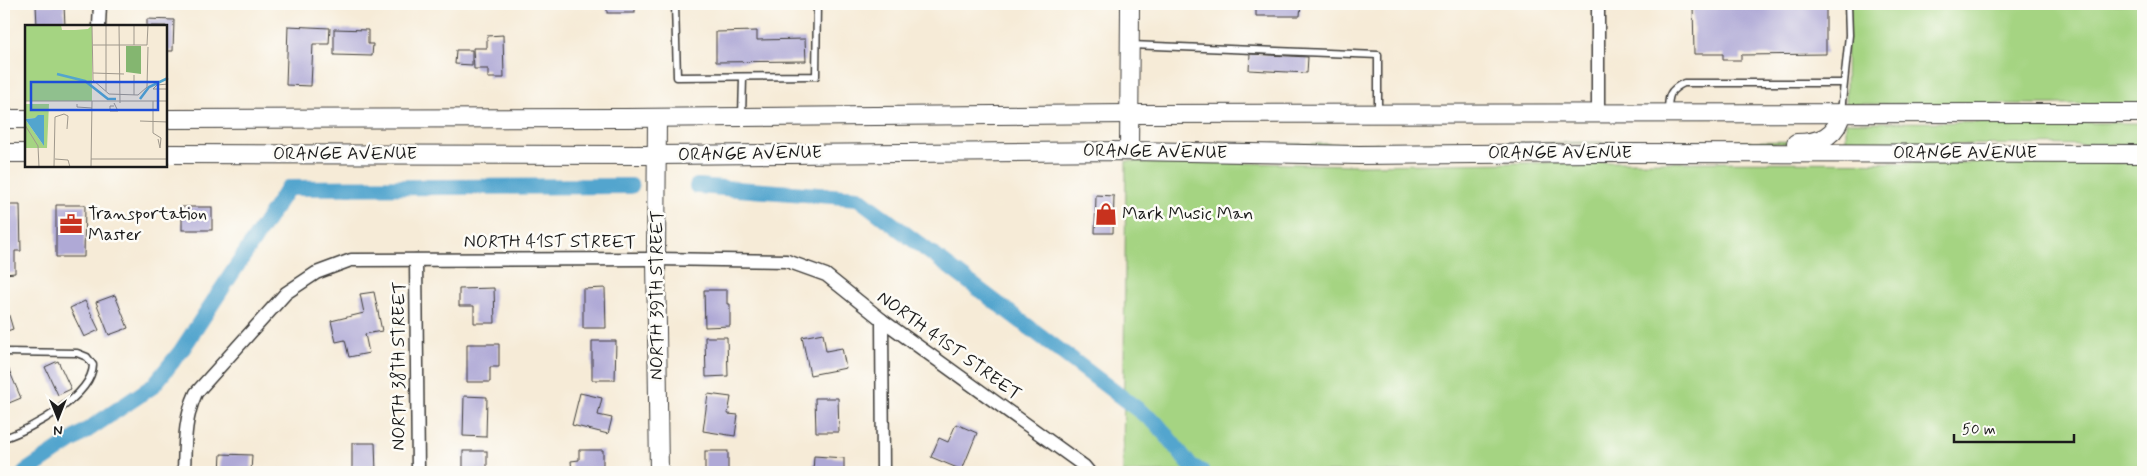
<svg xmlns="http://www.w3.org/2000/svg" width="2147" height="476" viewBox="0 0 2147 476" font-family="Mynerve,sans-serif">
<rect width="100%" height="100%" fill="#fdfcf7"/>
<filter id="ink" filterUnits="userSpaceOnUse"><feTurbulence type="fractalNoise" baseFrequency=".02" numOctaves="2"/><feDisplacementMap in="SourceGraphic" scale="10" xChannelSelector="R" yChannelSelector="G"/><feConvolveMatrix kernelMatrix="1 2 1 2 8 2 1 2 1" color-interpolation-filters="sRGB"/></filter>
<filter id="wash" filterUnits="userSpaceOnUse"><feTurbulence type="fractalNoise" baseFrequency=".0096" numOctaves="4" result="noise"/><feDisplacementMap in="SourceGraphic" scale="20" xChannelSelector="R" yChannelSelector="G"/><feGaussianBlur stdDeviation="1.12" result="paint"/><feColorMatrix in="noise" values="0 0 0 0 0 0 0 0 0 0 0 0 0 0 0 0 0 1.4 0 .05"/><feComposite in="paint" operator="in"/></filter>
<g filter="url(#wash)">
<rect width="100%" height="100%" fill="#f6ebd7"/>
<g fill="#a5d482" stroke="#60784f">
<path d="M1847,4H2143V104H1846Z"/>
<path d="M1846,122L2143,123V145L1598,143L1359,146L1238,144L1846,141Z"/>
<path d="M1126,161L1359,165L1598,162L2143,163V472H1123Z"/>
</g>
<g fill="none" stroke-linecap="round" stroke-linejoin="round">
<g stroke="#53a5ce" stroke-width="16">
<path d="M697,186L858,198L1157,424L1190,465L1202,472"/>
<path d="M25,472L153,386L181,351L288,188L631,186"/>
</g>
</g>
<g id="blocks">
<g fill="#afa9d6">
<rect x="607" y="4" width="28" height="9"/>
<path d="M1256,4H1301L1300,16H1256Z"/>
<path d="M1693,4H1826V54L1741,55V60H1723V54H1694Z"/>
<path d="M36,5H64L65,26H37Z"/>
<path d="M147,19L174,20L173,51H166V26H147Z"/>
<path d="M288,26L330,28L329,44H313L311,86L286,85Z"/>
<path d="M334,29L368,30V44H373L372,56L334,55Z"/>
<path d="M757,31V40L805,39L806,61L716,62V32Z"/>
<path d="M503,35L504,78H488V69H474L473,48H487V36Z"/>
<path d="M456,50H472V65L455,64Z"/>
<path d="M1250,54L1308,57L1307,73L1249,70Z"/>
<path d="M1096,195L1114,196L1113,233H1095Z"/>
<path d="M4,205H20L21,251H15V273L4,274Z"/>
<path d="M56,205H85L84,257H56Z"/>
<rect x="182" y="207" width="30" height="23"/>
<path d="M494,288L495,323H474V306H459V289Z"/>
<path d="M605,288L606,328H583V289Z"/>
<path d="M704,290H727V304H730V326L705,327Z"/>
<path d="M374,292L382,331L365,334L369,353L349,357L345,340L336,342L331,321L364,313L360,294Z"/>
<path d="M115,295L128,328L109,335L96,302Z"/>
<path d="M4,299L13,329L4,332Z"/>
<path d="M85,301L99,330L84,337L70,308Z"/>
<path d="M823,333L826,351L842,348L846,368L810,375L802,337Z"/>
<path d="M705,337H727L728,376L706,377Z"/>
<path d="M592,341H616L615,380H592Z"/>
<path d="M467,344H499V367H490V382H467Z"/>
<path d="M58,361L71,389L58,395L45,367Z"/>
<path d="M6,363L21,398L9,403L4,392V364Z"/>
<path d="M580,393L602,398L598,415L612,418L608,434L572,425Z"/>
<path d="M708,394L731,397L728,414L738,415L735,436L703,431Z"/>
<path d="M464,396L487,397L486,437L463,436Z"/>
<path d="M815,398H838L839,432H816Z"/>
<path d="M956,424L977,433L962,470L931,457L939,438L948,442Z"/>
<path d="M352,443H375L376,472H352Z"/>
<path d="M579,450H603V472H572L571,461L579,460Z"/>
<rect x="463" y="451" width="24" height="21"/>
<rect x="705" y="451" width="23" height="21"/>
<path d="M221,454L252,455L251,472H220Z"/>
<path d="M814,456L844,458V472H813Z"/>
</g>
</g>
</g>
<g filter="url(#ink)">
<use href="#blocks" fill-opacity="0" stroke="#3d3b38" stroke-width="1"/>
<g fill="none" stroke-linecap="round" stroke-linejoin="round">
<defs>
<g id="lane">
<path d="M675,4L677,77L816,76L817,4"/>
<path d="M1131,45L1378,55V112"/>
<path d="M1668,112C1668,96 1669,90 1684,83H1843"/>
<path d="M1841,112L1849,35L1848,4"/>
<path d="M742,116L743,78"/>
<path d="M4,352L77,353L87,357L93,365C92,396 32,429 4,438"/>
</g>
<g id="street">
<path d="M1598,4V113"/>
<path d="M99,26L100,4"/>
<path d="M416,260L418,472"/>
<path d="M882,320L883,472"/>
<path d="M184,472C185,444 184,419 196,393L286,293L316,273L351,260L656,259L787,261L826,275L882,320L1084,466L1089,472"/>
</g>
<g id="secondary">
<path d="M657,118L656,259L659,472"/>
<path d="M4,119H26"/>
<path d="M166,119L625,118L1129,114L2143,113"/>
<path d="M1796,143C1818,143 1837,137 1841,113"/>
<path d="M1129,151L1130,4"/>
<path d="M4,153H26"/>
<path d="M166,154L657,155L1129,151L1359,155L1598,153L2143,154"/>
</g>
</defs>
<use href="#lane" stroke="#3d3b38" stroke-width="9"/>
<use href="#street" stroke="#3d3b38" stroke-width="15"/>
<use href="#secondary" stroke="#3d3b38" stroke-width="20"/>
<use href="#lane" stroke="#fff" stroke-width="6"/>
<use href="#street" stroke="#fff" stroke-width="12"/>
<use href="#secondary" stroke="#fff" stroke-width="18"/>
</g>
</g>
<defs>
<symbol id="shop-bare" viewBox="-9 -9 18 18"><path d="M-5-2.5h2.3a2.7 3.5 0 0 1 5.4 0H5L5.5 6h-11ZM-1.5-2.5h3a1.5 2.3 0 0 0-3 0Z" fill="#c8321e" stroke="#fdfcf7" stroke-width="2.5" paint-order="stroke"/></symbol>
<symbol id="office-bare" viewBox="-9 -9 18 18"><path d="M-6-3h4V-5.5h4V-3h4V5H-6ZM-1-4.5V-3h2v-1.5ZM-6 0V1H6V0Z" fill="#c8321e" stroke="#fdfcf7" stroke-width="2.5" paint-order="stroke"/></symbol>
</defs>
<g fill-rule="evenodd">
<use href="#shop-bare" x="1090" y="198" width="32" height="32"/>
<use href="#office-bare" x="55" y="208" width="32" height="32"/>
</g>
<g text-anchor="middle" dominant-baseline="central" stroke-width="5" stroke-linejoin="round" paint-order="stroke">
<g font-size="18" fill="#1c1c1c" stroke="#fdfcf7">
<text transform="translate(1155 152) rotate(1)">ORANGE AVENUE</text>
<text x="1560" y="153">ORANGE AVENUE</text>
<text x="1965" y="153">ORANGE AVENUE</text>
<text x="345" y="154">ORANGE AVENUE</text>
<text transform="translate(750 154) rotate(-1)">ORANGE AVENUE</text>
<text x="550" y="242">NORTH 41ST STREET</text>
<text transform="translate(657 295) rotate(-90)">NORTH 39TH STREET</text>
<text transform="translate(949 346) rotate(36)">NORTH 41ST STREET</text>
<text transform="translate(399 366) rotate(-90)">NORTH 38TH STREET</text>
</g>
<g font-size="18" fill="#1c1c1c" stroke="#fdfcf7" text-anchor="start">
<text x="88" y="214">Transportation<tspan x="88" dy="21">Master</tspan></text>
<text x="1122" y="214">Mark Music Man</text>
</g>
</g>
<g transform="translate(25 25)">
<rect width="142" height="142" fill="#f6ebd7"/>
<path d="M0,0H36L37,5H50L63,4L67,0V76H0ZM0,79H24L22,123H0ZM10,93L19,121L0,94Z" fill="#a5d482" fill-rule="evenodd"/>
<path d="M101,21H116V49L101,47Z" fill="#84b670"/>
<path d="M13,90H19V121L0,94L10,93Z" fill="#53a5ce"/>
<path fill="none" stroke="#53a5ce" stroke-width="2.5" d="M32,49L60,56L83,74H91M115,74L124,62L143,53"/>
<path fill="none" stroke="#9f988c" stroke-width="1" d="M67,0L68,55L84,69L113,70L122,62L123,22M81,0V66M94,0L95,78M109,0V20M68,20H122L123,0M68,48L99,49M109,50V70M143,59L132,60L128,64H143M0,76H143M128,76V108L136,113L135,123L133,114M52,79V82L67,83M89,81H85V86H93L89,78M39,89L43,91L42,104M115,96L143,97M0,100L13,121L14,142M30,134L43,135L45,142M66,134H143M29,142L30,92L39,89M66,142L67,76"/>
<path fill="#1d4ed8" fill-opacity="0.15" stroke="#1d4ed8" stroke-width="2.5" d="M6,57H133V85H6Z"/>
<rect width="142" height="142" fill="none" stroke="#1c1c1c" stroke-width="2.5"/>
</g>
<rect width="2147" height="476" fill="none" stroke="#fdfcf7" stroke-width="20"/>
<g transform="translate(58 418) rotate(180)" stroke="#fdfcf7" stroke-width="4" paint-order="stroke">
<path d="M0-4L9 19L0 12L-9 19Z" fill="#1c1c1c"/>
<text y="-8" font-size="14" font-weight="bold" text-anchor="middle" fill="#1c1c1c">N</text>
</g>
<path d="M1954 434v8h120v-8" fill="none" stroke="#1c1c1c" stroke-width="2.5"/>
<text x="1962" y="434" font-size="15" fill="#1c1c1c" stroke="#fdfcf7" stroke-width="4" paint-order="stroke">50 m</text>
</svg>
